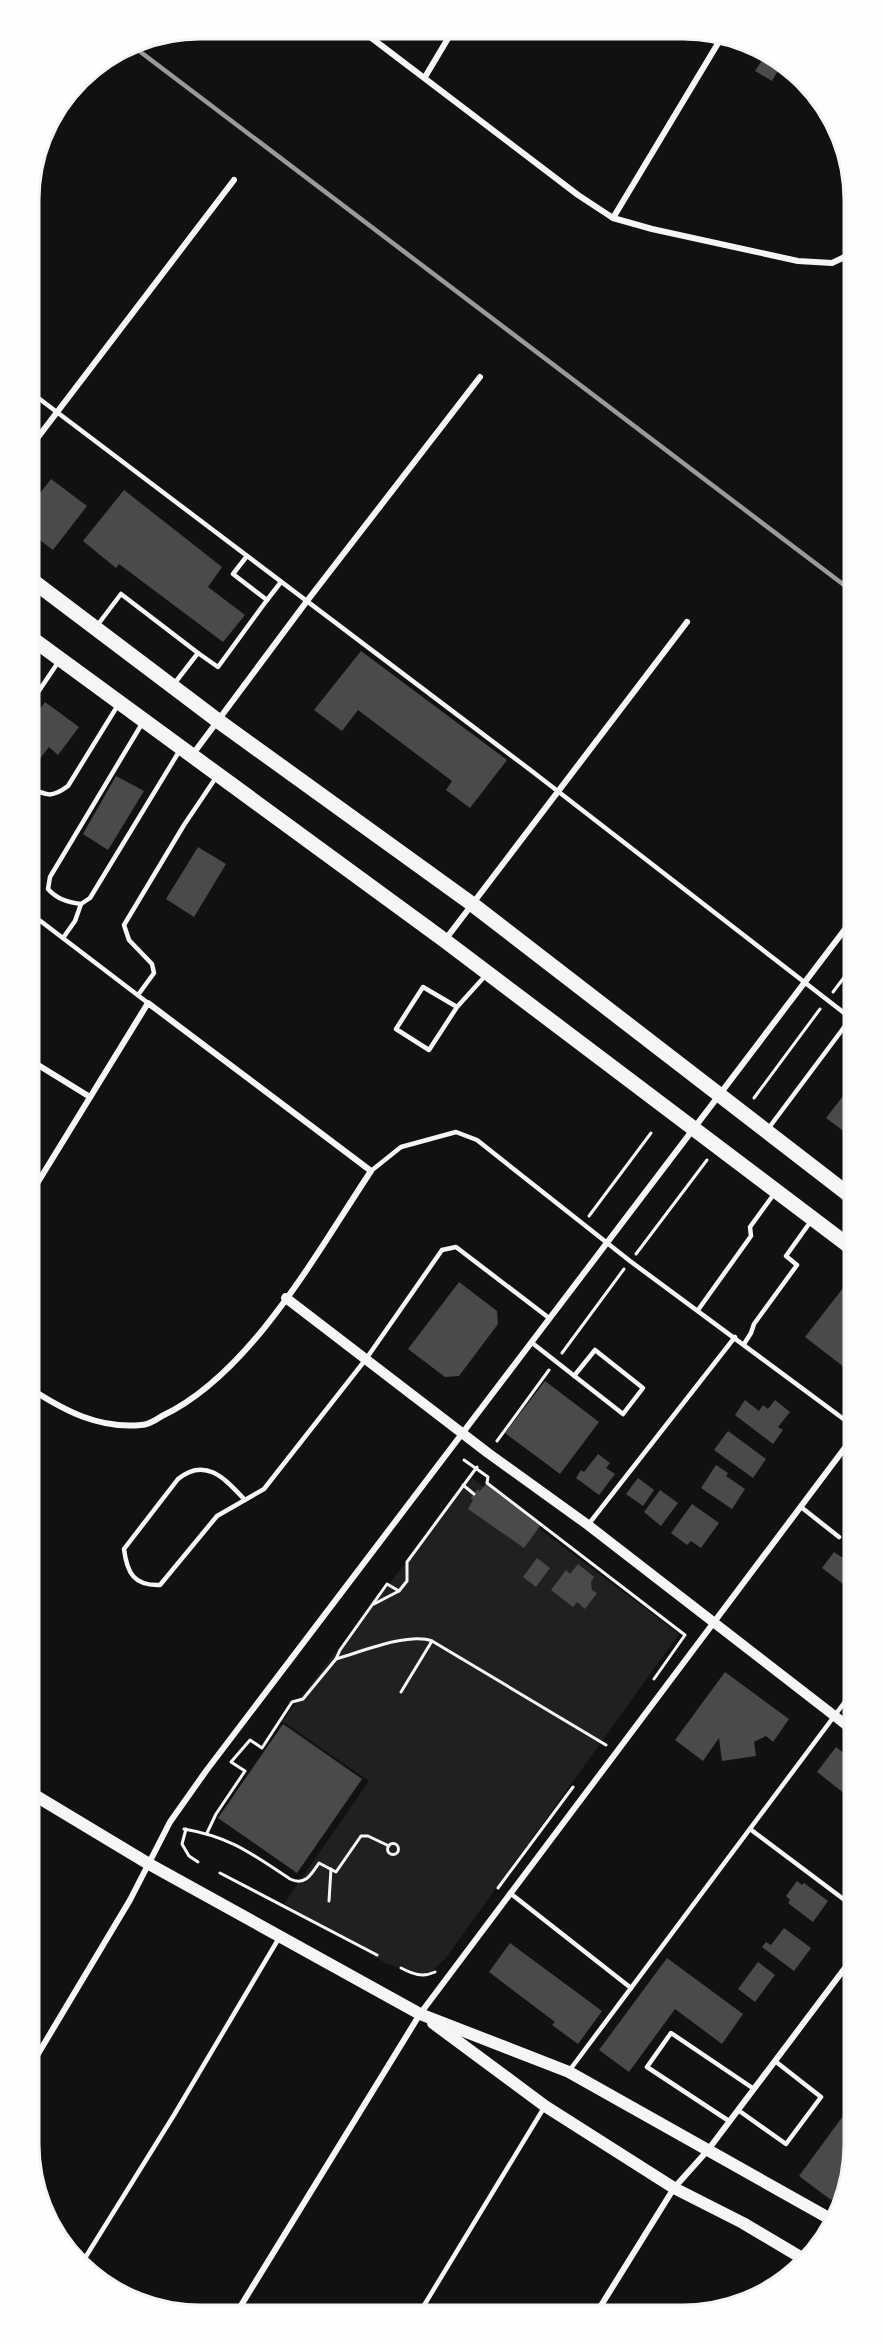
<svg xmlns="http://www.w3.org/2000/svg" width="883" height="2344" viewBox="0 0 883 2344" font-family="Cabin,sans-serif">
<rect width="100%" height="100%" fill="#111"/>
<path fill="#202020" d="M472,1478L679,1634L445,1959L425,1978L386,1963L284,1904L369,1781L282,1721Z"/>
<g fill="#4a4a4a">
<path d="M764,57L791,72L787,79L777,72L772,81L755,71Z"/>
<path d="M51,479L87,506L53,550L29,532V507Z"/>
<path d="M124,490L222,567L208,587L245,615L223,642L119,564L116,568L83,541Z"/>
<path d="M361,651L507,760L470,808L446,790L452,781L358,710L342,731L314,710Z"/>
<path d="M45,702L79,727L58,755L49,747L35,765L30,761V722Z"/>
<path d="M116,776L144,791L108,850L83,834Z"/>
<path d="M198,847L226,864L194,917L166,899Z"/>
<path d="M853,1083V1138L826,1118Z"/>
<path d="M459,1282L497,1311L498,1324L459,1376L445,1377L408,1349Z"/>
<path d="M843,1288L853,1296V1374L805,1337Z"/>
<path d="M545,1381L599,1422L560,1474L505,1433Z"/>
<path d="M745,1400L759,1411L763,1405L768,1409L775,1400L790,1412L778,1427L783,1430L773,1444L735,1415Z"/>
<path d="M728,1431L766,1459L753,1478L714,1450Z"/>
<path d="M598,1454L610,1463L606,1468L615,1474L599,1495L576,1478L581,1470L584,1472Z"/>
<path d="M716,1465L728,1473L726,1476L745,1489L732,1509L701,1488Z"/>
<path d="M638,1478L654,1490L643,1506L626,1494Z"/>
<path d="M486,1484L540,1526L524,1548L468,1509L473,1500L471,1498L478,1489L480,1491Z"/>
<path d="M660,1490L678,1503L661,1526L644,1512Z"/>
<path d="M692,1504L719,1523L701,1548L691,1541L687,1545L671,1533Z"/>
<path d="M834,1552L843,1558L846,1554L853,1559V1586L851,1590L822,1568Z"/>
<path d="M537,1558L550,1568L536,1587L523,1577Z"/>
<path d="M578,1564L594,1577L591,1582L592,1590L597,1593L585,1609L577,1602L573,1607L551,1590L566,1570L570,1574Z"/>
<path d="M725,1672L789,1719L773,1742L766,1736L754,1742L756,1756L722,1761L719,1738L703,1761L675,1740Z"/>
<path d="M283,1724L362,1779L297,1873L218,1818Z"/>
<path d="M836,1747L854,1761V1801L817,1772Z"/>
<path d="M797,1881L802,1885L804,1883L828,1901L813,1922L788,1903L790,1900L786,1896Z"/>
<path d="M784,1928L811,1948L794,1971L762,1947L766,1942L771,1945Z"/>
<path d="M510,1943L602,2011L578,2044L552,2025L555,2022L489,1972Z"/>
<path d="M667,1958L743,2014L722,2044L675,2009L629,2072L599,2050Z"/>
<path d="M758,1962L775,1975L755,2002L738,1989Z"/>
<path d="M854,2101V2155L850,2174L831,2200L799,2176Z"/>
</g>
<g fill="none" stroke-linecap="round" stroke-linejoin="round">
<g stroke="#f5f5f5" stroke-width="3">
<path d="M833,992L852,967"/>
<path d="M754,1098L820,1009"/>
<path d="M589,1216L651,1133"/>
<path d="M636,1254L707,1160"/>
<path d="M562,1353L624,1269"/>
<path d="M497,1441L549,1370"/>
<path d="M464,1460L488,1477L487,1483L685,1635L654,1679"/>
<path d="M463,1485L474,1494"/>
<path d="M374,1604L399,1591"/>
<path d="M336,1659C361,1652 409,1632 432,1641L606,1745"/>
<path d="M401,1692L432,1641"/>
<path d="M184,1829C231,1837 252,1854 290,1879C305,1886 311,1875 319,1863L336,1872L361,1836H368L389,1846"/>
<path d="M186,1829L182,1844L189,1856L198,1862"/>
<path d="M207,1833L216,1814L245,1771L231,1762L250,1740L262,1748L292,1702L303,1699L336,1659L340,1650L387,1584L399,1591L407,1581V1562L477,1467"/>
<circle cx="393" cy="1849" r="5.5"/>
<path d="M220,1873L377,1955"/>
<path d="M498,1888L573,1787"/>
<path d="M329,1901L331,1869"/>
<path d="M401,1968C413,1974 422,1978 435,1972"/>
</g>
<g stroke="#f5f5f5" stroke-width="4.5">
<path d="M29,391L533,772L852,1019"/>
<path d="M267,600L281,582"/>
<path d="M96,627L121,594L198,653"/>
<path d="M174,684L198,653L218,667L267,600L233,574L247,556"/>
<path d="M30,704L59,661"/>
<path d="M143,722L50,877L48,889C57,899 67,902 81,904L90,898L180,750"/>
<path d="M30,787C46,796 52,798 68,786L118,705"/>
<path d="M30,913L148,1003"/>
<path d="M63,938L75,921L81,904"/>
<path d="M138,995L154,973L152,964L129,940L124,925L184,825L217,776"/>
<path d="M457,1007L423,987L396,1029L429,1050L457,1007L486,975"/>
<path d="M768,1129L851,1018"/>
<path d="M371,1171L401,1147L456,1132L477,1140L630,1261L853,1426"/>
<path d="M698,1310L751,1236L750,1227L774,1194"/>
<path d="M531,1342L623,1414L643,1388L595,1350L574,1376"/>
<path d="M744,1344L751,1333L754,1324L797,1265L786,1256L811,1221"/>
<path d="M245,1500C226,1480 206,1456 178,1479L124,1549C127,1573 134,1586 160,1585L217,1516L264,1489L366,1359L442,1250L456,1247L549,1318"/>
<path d="M801,1507L839,1537"/>
<path d="M588,1525L735,1337"/>
<path d="M31,1624L37,1628L31,1637"/>
<path d="M750,1829L854,1907"/>
<path d="M510,1893L631,1988"/>
<path d="M569,2071L853,1691"/>
<path d="M738,2110L786,2144L821,2097L775,2061"/>
<path d="M729,2121L647,2067L671,2033L754,2089"/>
<path d="M80,2266L174,2115L279,1938"/>
<path d="M794,2271L802,2259"/>
<path d="M420,2312L545,2106"/>
</g>
<g stroke="#f5f5f5" stroke-width="6">
<path d="M361,30L578,195L613,218L652,229L798,261L832,263L851,254"/>
<path d="M425,77L453,30"/>
<path d="M613,218L723,35"/>
<path d="M29,449L234,180"/>
<path d="M193,754L307,601L480,377"/>
<path d="M445,940L687,622"/>
<path d="M30,1060L90,1097"/>
<path d="M30,1195L148,1003L371,1171C317,1252 251,1374 162,1416C156,1420 148,1425 141,1425C99,1429 65,1411 31,1389"/>
<path d="M32,2064L130,1900L170,1822L206,1771C421,1487 637,1204 852,920"/>
<path d="M237,2312L420,2014L853,1437"/>
<path d="M597,2312L674,2188L708,2150L854,1956"/>
</g>
<path stroke="#f5f5f5" stroke-width="10" d="M286,1298L488,1453L588,1525L854,1731"/>
<g stroke="#f5f5f5" stroke-width="12">
<path d="M31,1793L149,1864L420,2014L569,2072L834,2221"/>
<path d="M433,2023L545,2106L674,2188L743,2223L807,2261"/>
</g>
<g stroke="#f5f5f5" stroke-width="15">
<path d="M29,578L217,720L472,904L853,1198"/>
<path d="M30,637L444,940L853,1249"/>
</g>
<path stroke="#9a9a9a" stroke-width="4.5" d="M130,44L852,591"/>
</g>
<path d="M0 0H883V2344H0ZM200 39H683A161 161 0 0 1 844 200V2144A161 161 0 0 1 683 2305H200A161 161 0 0 1 39 2144V200A161 161 0 0 1 200 39Z" fill="#fefefe" fill-rule="evenodd"/>
<path fill="none" stroke="#f5f5f5" stroke-width="3" d="M200 39H683A161 161 0 0 1 844 200V2144A161 161 0 0 1 683 2305H200A161 161 0 0 1 39 2144V200A161 161 0 0 1 200 39Z"/>
</svg>
